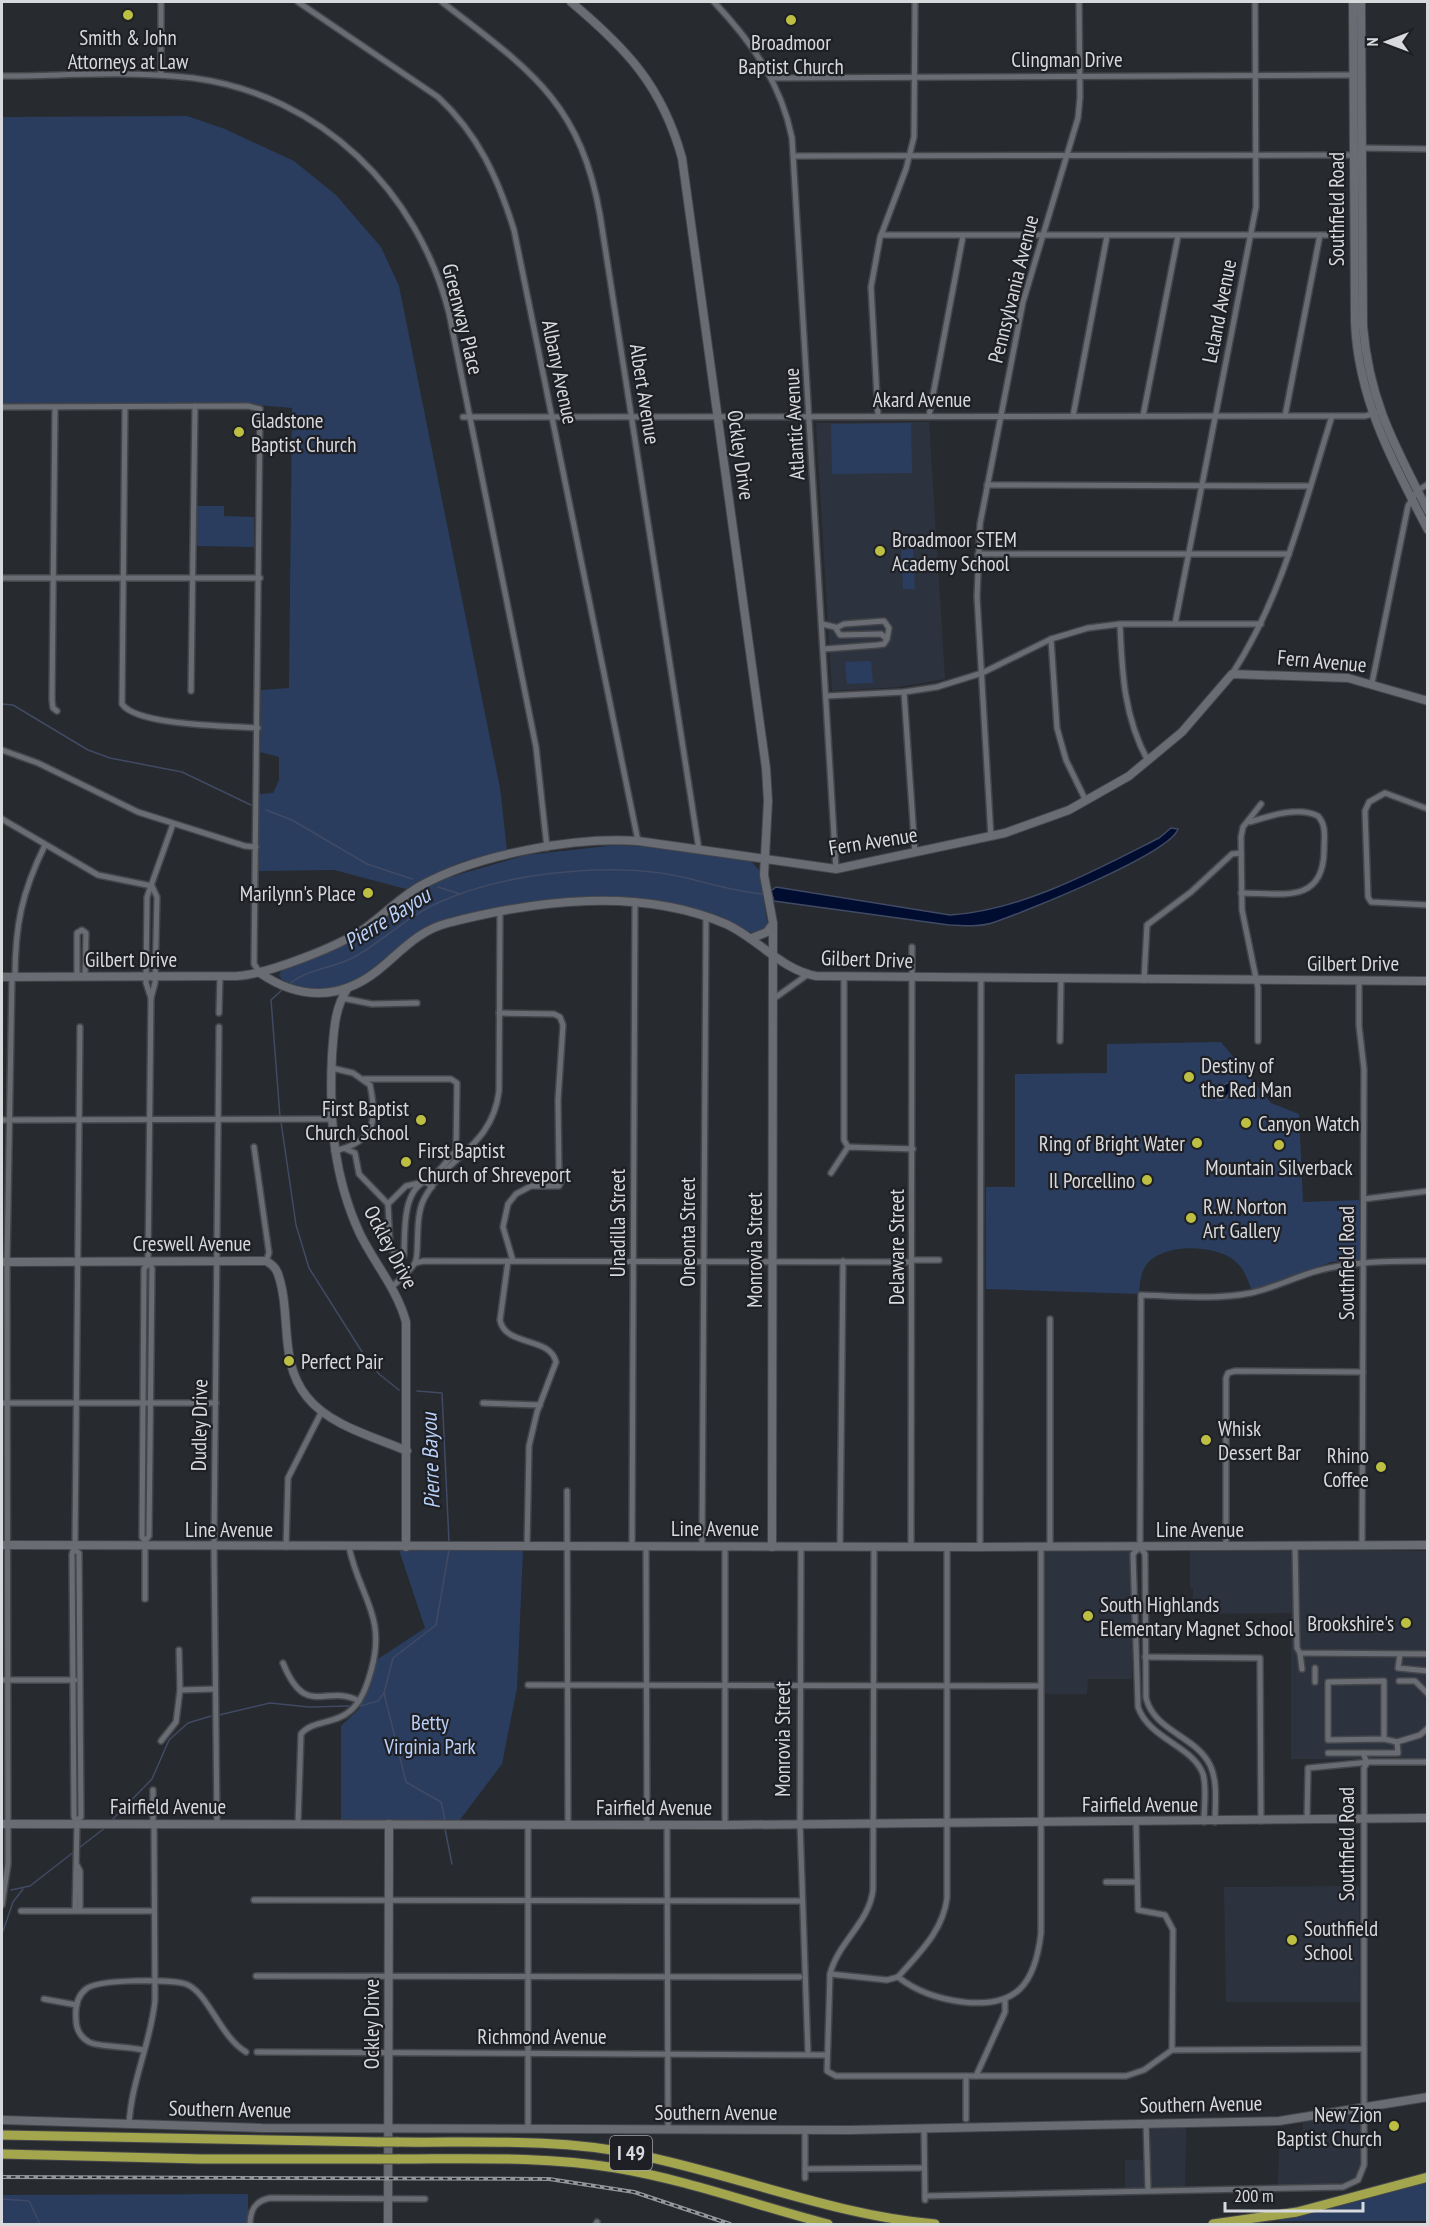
<svg xmlns="http://www.w3.org/2000/svg" width="1429" height="2226" viewBox="0 0 1429 2226" font-family="'PT Sans Narrow',sans-serif">
<rect width="100%" height="100%" fill="#272a2f"/>
<g fill="#2d333e">
<path d="M929,422L945,679L898,687L832,691L816,423Z"/>
<path d="M1047,1550H1132V1679H1088L1087,1694H1044V1554Z"/>
<path d="M1190,1550L1427,1551V1759H1291V1613L1188,1614V1601L1193,1600V1589L1190,1588Z"/>
<path d="M1359,1886L1360,2002H1226L1224,1887Z"/>
<path d="M1354,2113L1361,2116V2166L1354,2180L1343,2184L1278,2185L1279,2149H1302L1303,2121Z"/>
<path d="M1186,2125L1185,2187L1125,2190V2160H1149L1151,2127Z"/>
</g>
<g fill="#2a3d5f">
<path d="M187,116L225,129L294,161L336,195L381,247L399,286L500,788L507,850L459,863L406,889L334,870L259,871V794L273,793L279,780V757L260,752L261,690L289,688L292,408L246,404H2V117Z"/>
<path d="M911,423L912,473L832,474L831,424Z"/>
<path d="M197,506H224V516L254,517V547L196,546Z"/>
<path d="M913,549L914,568L909,569H914L915,589H903L901,550Z"/>
<path d="M871,661L873,683L847,684L845,662Z"/>
<path d="M617,845L654,847L751,861L759,870L768,928L755,935C672,891 592,893 502,908C481,912 456,915 436,923C392,942 351,1009 297,987C290,984 282,982 279,975L282,970L357,938L399,904L443,879L526,855Z"/>
<path d="M1221,1042L1271,1103L1299,1114L1303,1202L1359,1200V1260L1331,1262L1272,1287L1252,1291C1248,1281 1245,1270 1236,1262C1217,1244 1160,1242 1145,1267C1140,1275 1140,1285 1139,1294L986,1289V1187H1015V1074L1107,1073V1044Z"/>
<path d="M399,1550L523,1551L517,1688L502,1764L459,1821L341,1820V1726L359,1709L378,1659L425,1628Z"/>
<path d="M1427,2179V2221H1279V2219Z"/>
<path d="M248,2194V2224H2V2195Z"/>
</g>
<g fill="#010d30" stroke="#414a64" stroke-width="1.5">
<path d="M1171,828L1178,829C1170,854 1024,912 995,922C981,927 964,926 949,925L774,901L771,891L776,887L950,915C1021,911 1096,870 1159,838Z"/>
<path d="M1229,1082L1234,1086L1225,1099L1218,1100C1220,1085 1214,1091 1229,1082Z"/>
</g>
<g fill="none" stroke-linecap="round" stroke-linejoin="round">
<g stroke="#414a64" stroke-width="1.5">
<path d="M2,704L13,705L88,750L110,758L182,772L251,805"/>
<path d="M266,810L292,820L367,864L412,879"/>
<path d="M438,887L460,894"/>
<path d="M288,985C309,967 333,970 358,955C386,938 411,914 442,901C503,874 596,864 661,873C696,878 729,892 764,894"/>
<path d="M280,1117L271,1000L282,990"/>
<path d="M281,1122L296,1225L309,1268L364,1355L379,1374L399,1390"/>
<path d="M417,1391L442,1393L449,1542"/>
<path d="M384,1693L406,1782L441,1802L445,1820"/>
<path d="M360,1706L378,1701L384,1693L393,1658L436,1625L449,1550"/>
<path d="M219,1715L270,1703L309,1707L349,1706"/>
<path d="M111,1821L152,1779L169,1740L188,1723L211,1716"/>
<path d="M445,1829L452,1864"/>
<path d="M79,1848L106,1827"/>
<path d="M11,1890L30,1886L75,1851"/>
<path d="M2,1934L13,1902L23,1889"/>
<path d="M2,2199L29,2201L40,2224"/>
</g>
<defs>
<g id="street">
<path d="M161,2V75"/>
<path d="M298,2L438,97C478,134 498,178 514,230L638,841"/>
<path d="M442,2C527,68 580,100 600,215L699,850"/>
<path d="M714,2C751,41 781,83 792,138L836,869"/>
<path d="M2,76C65,76 130,70 193,78C321,95 418,191 449,313L536,747L547,848"/>
<path d="M772,78L1355,75"/>
<path d="M1359,148L1428,149"/>
<path d="M794,156L1355,155"/>
<path d="M881,235H1336"/>
<path d="M2,407L248,406L260,409L254,964L260,973"/>
<path d="M55,407L52,700L53,708L57,711"/>
<path d="M125,407L122,704C137,726 231,726 258,728"/>
<path d="M878,416L871,287L880,238L906,169L914,137L915,2"/>
<path d="M929,416L963,236"/>
<path d="M1073,416L1107,236"/>
<path d="M1143,416L1178,236"/>
<path d="M1285,416L1320,235"/>
<path d="M463,417L1365,416L1380,412"/>
<path d="M987,485L1310,486"/>
<path d="M978,554H1289"/>
<path d="M2,578H260"/>
<path d="M822,624L835,627L840,635L881,634L887,639L884,644L877,645L824,649"/>
<path d="M1120,624C1122,674 1124,717 1148,761"/>
<path d="M1175,624L1256,207L1255,2"/>
<path d="M836,628L844,624L884,621L889,628L887,639"/>
<path d="M1051,639L1057,728L1066,760L1086,801"/>
<path d="M1232,674C1283,596 1304,505 1332,416"/>
<path d="M1372,683L1408,506L1417,491L1428,484"/>
<path d="M191,691L195,406"/>
<path d="M904,692L915,853"/>
<path d="M826,696L904,692L937,687L982,673L1051,639L1088,628L1120,624H1261"/>
<path d="M2,750L38,763L138,812L245,846L256,847"/>
<path d="M1428,809L1385,793L1369,802L1365,811L1368,897L1371,902L1428,905"/>
<path d="M2,819L98,875L152,886L157,897L155,983L151,998"/>
<path d="M991,837L977,597L980,524L1023,302L1078,118L1080,97L1079,2"/>
<path d="M1241,893C1281,893 1323,905 1324,851C1324,838 1327,826 1318,816C1299,806 1269,816 1250,822"/>
<path d="M15,977C15,925 22,892 45,845"/>
<path d="M77,977V933L82,930L86,933L85,977"/>
<path d="M844,978V1140L848,1147"/>
<path d="M1144,980L1147,925L1191,892L1232,854L1241,853"/>
<path d="M1359,981V1026L1364,1069L1362,1545"/>
<path d="M342,998L372,1004L417,1003"/>
<path d="M772,1000L807,975"/>
<path d="M219,1013L220,976"/>
<path d="M499,1013L554,1014L560,1017L563,1025L558,1100L559,1172L562,1180L559,1186H531L516,1194L508,1204L503,1227L513,1261"/>
<path d="M1060,1041L1061,979"/>
<path d="M1258,1041V988L1242,910L1241,837L1243,827L1261,804"/>
<path d="M332,1068L353,1073L370,1085C378,1123 374,1142 334,1151"/>
<path d="M364,1079H451L457,1083L456,1151L428,1183L432,1187"/>
<path d="M2,1120L331,1119"/>
<path d="M254,1147L269,1253L266,1261"/>
<path d="M346,1149L355,1153L359,1174L388,1204"/>
<path d="M831,1173L848,1147L913,1149"/>
<path d="M424,1182L406,1186L388,1204L390,1243L391,1249L400,1256L404,1255C405,1234 402,1193 424,1182L428,1183"/>
<path d="M1364,1199L1428,1191"/>
<path d="M912,1260H939"/>
<path d="M508,1261L500,1320C505,1347 550,1336 556,1362L537,1412L529,1446L527,1547"/>
<path d="M415,1263L424,1261L912,1262"/>
<path d="M392,1287C399,1280 410,1271 415,1263C420,1254 414,1218 424,1199C446,1156 492,1148 499,1091L500,913"/>
<path d="M1050,1319V1546"/>
<path d="M2,1403H216"/>
<path d="M483,1403L540,1405"/>
<path d="M567,1491L568,1824"/>
<path d="M145,1541L149,1536L152,1268L148,1263L151,998L146,983L147,897L173,824"/>
<path d="M632,1546L635,901"/>
<path d="M646,1546L647,1825"/>
<path d="M702,1546L706,918"/>
<path d="M1295,1546L1297,1648L1300,1653L1428,1654"/>
<path d="M286,1547L288,1478L322,1411"/>
<path d="M801,1547L800,1824L808,2054"/>
<path d="M840,1547L843,1261"/>
<path d="M874,1547L873,1890C869,1923 838,1942 830,1974L827,2071L836,2076H1126L1144,2070L1172,2050L1364,2049"/>
<path d="M911,1547L912,947"/>
<path d="M980,1547L981,979"/>
<path d="M1140,1547L1133,1554L1138,1707C1149,1739 1193,1746 1203,1774C1207,1788 1204,1807 1204,1822"/>
<path d="M1226,1547V1378L1228,1373L1235,1371L1363,1372"/>
<path d="M75,1550L79,1553L81,1817L77,1820"/>
<path d="M145,1599V1541L142,1537L144,1269L148,1263"/>
<path d="M1300,1653L1302,1669"/>
<path d="M1400,1654L1398,1668L1428,1671"/>
<path d="M1145,1657L1260,1658L1261,1821"/>
<path d="M283,1663C306,1720 326,1683 359,1701"/>
<path d="M1315,1668V1682"/>
<path d="M2,1680H75"/>
<path d="M1399,1681H1415L1428,1694"/>
<path d="M528,1685L1041,1686"/>
<path d="M180,1690L215,1689"/>
<path d="M161,1741L176,1722L180,1690L179,1650"/>
<path d="M1397,1742L1420,1735L1428,1728"/>
<path d="M1328,1753H1398L1397,1742L1384,1739L1328,1740V1682L1384,1681V1739"/>
<path d="M1307,1820L1308,1768L1370,1762H1428"/>
<path d="M1136,1822L1138,1910L1165,1915L1173,1930L1172,2050"/>
<path d="M1215,1822C1215,1804 1218,1781 1210,1765C1196,1736 1154,1731 1146,1698L1145,1554L1140,1547L1141,1295C1178,1296 1215,1300 1251,1293C1274,1288 1295,1277 1317,1271C1353,1261 1391,1261 1428,1261"/>
<path d="M153,1824V1790"/>
<path d="M217,1824L214,1547L219,1027"/>
<path d="M298,1824L301,1734C312,1720 336,1724 350,1711C362,1701 367,1685 371,1671C387,1616 359,1596 349,1547"/>
<path d="M667,1825L668,2130"/>
<path d="M725,1825V1546"/>
<path d="M77,1865L80,1871V1911"/>
<path d="M1106,1882H1137"/>
<path d="M254,1900L802,1901"/>
<path d="M2,1905L8,1864L7,1262L12,977"/>
<path d="M21,1911H154"/>
<path d="M75,1911L77,1824L74,1817L72,1554L75,1545L80,1027"/>
<path d="M830,1974L887,1980L898,1977"/>
<path d="M256,1976L800,1977"/>
<path d="M898,1977C917,1992 939,1999 963,2002C1017,2008 1035,1984 1041,1933V1546"/>
<path d="M898,1977C919,1953 943,1931 947,1898V1547"/>
<path d="M44,1999L77,2005"/>
<path d="M143,2050C128,2046 97,2047 89,2042C80,2037 76,2028 76,2019C75,2008 77,1996 86,1989C97,1979 171,1979 186,1984C208,1992 220,2037 246,2052"/>
<path d="M257,2052L826,2055"/>
<path d="M966,2076V2119"/>
<path d="M976,2076L1005,2012V2000"/>
<path d="M1146,2123L1148,2190"/>
<path d="M129,2125C131,2081 151,2043 155,2000L154,1824"/>
<path d="M924,2129L925,2200"/>
<path d="M528,2130V1824"/>
<path d="M805,2169L924,2168"/>
<path d="M805,2178V2130"/>
<path d="M925,2196L1343,2187L1358,2180L1364,2165V1768L1367,1763L1363,1753"/>
<path d="M250,2224C250,2210 255,2201 270,2198L425,2199"/>
<path d="M596,2224L597,2222"/>
</g>
<g id="secondary">
<path d="M571,2C627,49 662,86 682,158L766,768L768,801L764,875L773,923L772,1547"/>
<path d="M1353,2L1355,322C1358,399 1393,463 1428,530"/>
<path d="M1361,2L1363,326C1369,401 1395,446 1428,511"/>
<path d="M752,938L767,932L772,925"/>
<path d="M260,973C299,1000 340,1000 377,971C401,952 417,931 448,923C537,900 639,887 726,924C757,938 782,970 816,976L1428,981"/>
<path d="M2,977L237,976C268,974 337,947 364,929C384,915 400,897 422,885C479,854 574,837 638,841L836,869L1005,833L1069,810L1129,776L1182,732L1232,674L1348,678L1428,701"/>
<path d="M347,989C334,1010 334,1031 332,1055C329,1117 333,1176 360,1234C375,1264 397,1289 406,1322V1547"/>
<path d="M2,1262L266,1261C272,1264 276,1268 278,1274C292,1314 278,1362 307,1397C330,1426 375,1437 407,1451"/>
<path d="M2,1545L980,1547L1428,1545"/>
<path d="M2,1824L725,1825L1428,1818"/>
<path d="M2,2120L262,2128L849,2130L1279,2121L1428,2097"/>
<path d="M388,2224L389,1824"/>
</g>
<g id="highway">
<path d="M2,2135L379,2142"/>
<path d="M397,2142C476,2143 556,2138 634,2154C735,2174 832,2215 935,2224"/>
<path d="M2,2154L201,2159H379"/>
<path d="M398,2159C470,2159 544,2156 616,2168C688,2180 758,2206 828,2224"/>
<path d="M1213,2224L1297,2212L1428,2177"/>
</g>
</defs>
<use href="#street" stroke="#44464a" stroke-width="8"/>
<use href="#secondary" stroke="#44464a" stroke-width="10"/>
<use href="#highway" stroke="#44464a" stroke-width="11"/>
<use href="#street" stroke="#696c72" stroke-width="5"/>
<use href="#secondary" stroke="#696c72" stroke-width="8"/>
<use href="#highway" stroke="#a3a64d" stroke-width="9"/>
<defs>
<path id="rail" d="M2,2177L549,2179L634,2192L730,2224"/>
</defs>
<use href="#rail" stroke="#939599" stroke-width="4"/>
<use href="#rail" stroke="#1e2025" stroke-width="1.5" stroke-dasharray="4.5" stroke-linecap="butt"/>
<defs>
<g id="highway-bridge">
<path d="M379,2142H397"/>
<path d="M379,2159H398"/>
</g>
</defs>
<use href="#highway-bridge" stroke="#44464a" stroke-width="11" stroke-linecap="butt"/>
<use href="#highway-bridge" stroke="#a3a64d" stroke-width="9"/>
</g>
<g fill="#bdbf43" stroke="#1e2025" stroke-width="2">
<circle cx="128" cy="15" r="6"/>
<circle cx="791" cy="20" r="6"/>
<circle cx="239" cy="432" r="6"/>
<circle cx="880" cy="551" r="6"/>
<circle cx="368" cy="893" r="6"/>
<circle cx="1189" cy="1077" r="6"/>
<circle cx="421" cy="1120" r="6"/>
<circle cx="1246" cy="1123" r="6"/>
<circle cx="1197" cy="1143" r="6"/>
<circle cx="1279" cy="1145" r="6"/>
<circle cx="406" cy="1162" r="6"/>
<circle cx="1147" cy="1180" r="6"/>
<circle cx="1191" cy="1218" r="6"/>
<circle cx="289" cy="1361" r="6"/>
<circle cx="1206" cy="1440" r="6"/>
<circle cx="1381" cy="1467" r="6"/>
<circle cx="1088" cy="1616" r="6"/>
<circle cx="1406" cy="1623" r="6"/>
<circle cx="1292" cy="1940" r="6"/>
<circle cx="1394" cy="2126" r="6"/>
</g>
<g text-anchor="middle" dominant-baseline="central" stroke-width="4.5" stroke-linejoin="round" paint-order="stroke">
<rect fill="#1e2025" stroke="#a0a2a6" stroke-width="1.5" x="610" y="2136" width="42" height="34" rx="4.5"/>
<g font-size="20" font-weight="bold" fill="#d7d9dd">
<text x="631" y="2153">I 49</text>
</g>
<g font-size="21" fill="#d7d9dd" stroke="#1e2025" text-anchor="start">
<text x="128" y="37" text-anchor="middle">Smith &amp; John<tspan x="128" dy="24">Attorneys at Law</tspan></text>
<text x="791" y="42" text-anchor="middle">Broadmoor<tspan x="791" dy="24">Baptist Church</tspan></text>
<text x="251" y="420">Gladstone<tspan x="251" dy="24">Baptist Church</tspan></text>
<text x="892" y="539">Broadmoor STEM<tspan x="892" dy="24">Academy School</tspan></text>
<text x="356" y="893" text-anchor="end">Marilynn's Place</text>
<text x="1201" y="1065">Destiny of<tspan x="1201" dy="24">the Red Man</tspan></text>
<text x="409" y="1108" text-anchor="end">First Baptist<tspan x="409" dy="24">Church School</tspan></text>
<text x="1258" y="1123">Canyon Watch</text>
<text x="1185" y="1143" text-anchor="end">Ring of Bright Water</text>
<text x="418" y="1150">First Baptist<tspan x="418" dy="24">Church of Shreveport</tspan></text>
<text x="1279" y="1167" text-anchor="middle">Mountain Silverback</text>
<text x="1135" y="1180" text-anchor="end">Il Porcellino</text>
<text x="1203" y="1206">R.W. Norton<tspan x="1203" dy="24">Art Gallery</tspan></text>
<text x="301" y="1361">Perfect Pair</text>
<text x="1218" y="1428">Whisk<tspan x="1218" dy="24">Dessert Bar</tspan></text>
<text x="1369" y="1455" text-anchor="end">Rhino<tspan x="1369" dy="24">Coffee</tspan></text>
<text x="1100" y="1604">South Highlands<tspan x="1100" dy="24">Elementary Magnet School</tspan></text>
<text x="1394" y="1623" text-anchor="end">Brookshire's</text>
<text x="1304" y="1928">Southfield<tspan x="1304" dy="24">School</tspan></text>
<text x="1382" y="2114" text-anchor="end">New Zion<tspan x="1382" dy="24">Baptist Church</tspan></text>
</g>
<g font-size="21" fill="#d7d9dd" stroke="#1e2025">
<text x="1067" y="59">Clingman Drive</text>
<text transform="translate(1336 209) rotate(-90)">Southfield Road</text>
<text transform="translate(1013 289) rotate(-76)">Pennsylvania Avenue</text>
<text transform="translate(1219 311) rotate(-79)">Leland Avenue</text>
<text transform="translate(463 319) rotate(76)">Greenway Place</text>
<text transform="translate(560 372) rotate(78)">Albany Avenue</text>
<text transform="translate(645 394) rotate(81)">Albert Avenue</text>
<text x="922" y="399">Akard Avenue</text>
<text transform="translate(794 424) rotate(-93)">Atlantic Avenue</text>
<text transform="translate(741 455) rotate(82)">Ockley Drive</text>
<text transform="translate(1322 661) rotate(5)">Fern Avenue</text>
<text transform="translate(873 841) rotate(-9)">Fern Avenue</text>
<text x="131" y="959">Gilbert Drive</text>
<text transform="translate(867 959) rotate(2)">Gilbert Drive</text>
<text x="1353" y="963">Gilbert Drive</text>
<text transform="translate(617 1223) rotate(-90)">Unadilla Street</text>
<text transform="translate(687 1232) rotate(-90)">Oneonta Street</text>
<text x="192" y="1243">Creswell Avenue</text>
<text transform="translate(391 1247) rotate(62)">Ockley Drive</text>
<text transform="translate(896 1247) rotate(-90)">Delaware Street</text>
<text transform="translate(754 1250) rotate(-90)">Monrovia Street</text>
<text transform="translate(1346 1263) rotate(-90)">Southfield Road</text>
<text transform="translate(199 1425) rotate(-89)">Dudley Drive</text>
<text x="715" y="1528">Line Avenue</text>
<text x="229" y="1529">Line Avenue</text>
<text x="1200" y="1529">Line Avenue</text>
<text transform="translate(782 1739) rotate(-90)">Monrovia Street</text>
<text x="1140" y="1804">Fairfield Avenue</text>
<text x="168" y="1806">Fairfield Avenue</text>
<text x="654" y="1807">Fairfield Avenue</text>
<text transform="translate(1346 1844) rotate(-90)">Southfield Road</text>
<text transform="translate(371 2024) rotate(-90)">Ockley Drive</text>
<text x="542" y="2036">Richmond Avenue</text>
<text transform="translate(1201 2104) rotate(-1)">Southern Avenue</text>
<text transform="translate(230 2109) rotate(1)">Southern Avenue</text>
<text x="716" y="2112">Southern Avenue</text>
</g>
<g font-size="21" fill="#b9d0f8" stroke="#1e2025">
<text x="430" y="1722">Betty<tspan x="430" dy="24">Virginia Park</tspan></text>
</g>
<g font-size="22" font-style="italic" fill="#bad1f9" stroke="#1e2025">
<text transform="translate(387 918) rotate(-32)">Pierre Bayou</text>
<text transform="translate(430 1461) rotate(-92)">Pierre Bayou</text>
</g>
</g>
<rect width="1429" height="2226" fill="none" stroke="#d7d9dd" stroke-width="6"/>
<g transform="translate(1387 42) rotate(270)" stroke="#1e2025" stroke-width="4.5" paint-order="stroke">
<path d="M0-4.5L10 22L0 15L-10 22Z" fill="#d7d9dd"/>
<text y="-9" font-size="16" font-weight="bold" text-anchor="middle" fill="#d7d9dd">N</text>
</g>
<path d="M1225 2202v9h138v-9" fill="none" stroke="#d7d9dd" stroke-width="3"/>
<text x="1234" y="2202" font-size="18" fill="#d7d9dd" stroke="#1e2025" stroke-width="4.5" paint-order="stroke">200 m</text>
</svg>
